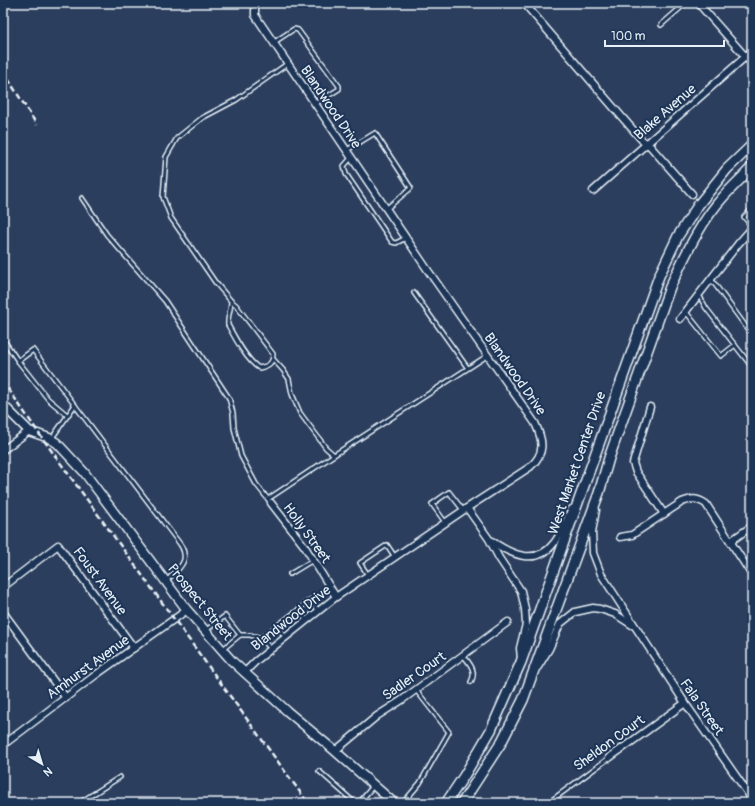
<svg xmlns="http://www.w3.org/2000/svg" width="755" height="806" viewBox="0 0 755 806" font-family="Pangolin,sans-serif">
<rect width="100%" height="100%" fill="#2c3e5d"/>
<filter id="ink" filterUnits="userSpaceOnUse"><feTurbulence type="fractalNoise" baseFrequency=".025" numOctaves="2"/><feDisplacementMap in="SourceGraphic" scale="8" xChannelSelector="R" yChannelSelector="G"/><feConvolveMatrix kernelMatrix="1 2 1 2 8 2 1 2 1" color-interpolation-filters="sRGB"/></filter>
<g filter="url(#ink)">
<g fill="none" stroke-linecap="round" stroke-linejoin="round">
<defs>
<g id="service">
<path d="M661,25L686,3"/>
<path d="M273,43L294,29L298,30L339,86V89L315,104"/>
<path d="M347,150L375,133L411,188L386,209"/>
<path d="M351,158L344,166L346,174L392,242L396,243L406,238"/>
<path d="M82,198L107,235L165,301L229,398L233,413L234,428L241,456L256,484L271,503"/>
<path d="M752,227L744,217L752,209"/>
<path d="M711,279L752,335"/>
<path d="M414,293L467,367"/>
<path d="M699,295L706,308L752,367"/>
<path d="M231,301C231,310 227,317 228,325C235,338 247,361 259,368C268,366 273,364 273,354L236,305L231,301L215,282L171,218L163,197L166,157L177,138L202,118L236,100L287,64"/>
<path d="M686,312L721,356L735,345"/>
<path d="M3,339L18,361L48,399L67,415"/>
<path d="M273,359L283,370L289,379L292,394L300,413L326,448L334,455L487,356"/>
<path d="M18,361L33,350L180,544C182,547 184,551 184,554C187,564 172,575 166,581"/>
<path d="M52,438L75,405"/>
<path d="M268,499L334,455"/>
<path d="M445,522L432,504L449,492L463,510"/>
<path d="M290,574L313,560"/>
<path d="M368,575L360,563L387,545L395,557"/>
<path d="M298,610L310,600L319,611"/>
<path d="M277,626L298,610L307,621"/>
<path d="M205,631L225,616L240,635H250L261,638"/>
<path d="M223,649L240,635"/>
<path d="M271,649L261,638L277,626L286,638"/>
<path d="M463,655C470,664 477,671 471,682"/>
<path d="M319,771L355,803"/>
<path d="M79,803L120,777"/>
<path d="M359,803L374,785"/>
<path d="M403,803L420,783L449,732L416,690"/>
<path d="M548,803L609,758"/>
</g>
<g id="minor">
<path d="M524,3L621,116L642,140L650,146L692,194"/>
<path d="M698,3L752,64"/>
<path d="M593,191L752,51"/>
<path d="M680,319L738,244L752,228"/>
<path d="M650,407L633,463L636,472L664,514"/>
<path d="M3,450L29,431"/>
<path d="M271,503L305,547L336,597"/>
<path d="M467,508L489,539L499,558L521,591L525,609L526,624L520,648L521,659"/>
<path d="M596,510L592,532L593,553L601,574L685,703L752,799"/>
<path d="M620,537L632,535L682,502C692,498 697,498 706,504L752,575"/>
<path d="M490,540C510,554 536,567 554,543C562,533 566,520 572,509"/>
<path d="M731,541L752,526"/>
<path d="M3,587L58,545L134,648"/>
<path d="M3,612L66,698"/>
<path d="M538,667L549,649L560,624L575,612L593,608L600,609L615,614L632,625"/>
<path d="M244,673L256,661L336,597L467,508L530,467C546,453 543,440 535,423L427,269L259,21L255,15V3"/>
<path d="M3,745L97,674L187,610"/>
<path d="M335,751L377,716L402,700L508,622"/>
<path d="M609,758L685,703"/>
</g>
<path id="tertiary" d="M3,405L29,431L49,438L57,443L84,472L187,610L232,661L287,711L335,751L394,803"/>
<g id="secondary">
<path d="M446,803L464,776L491,730L521,662L659,276L678,236L699,204L727,169L752,145"/>
<path d="M462,803L501,743L523,700L599,493L609,458L670,287C685,256 700,222 724,196C733,186 743,177 752,167"/>
</g>
</defs>
<use href="#service" stroke="#e8f1f8" stroke-width="6"/>
<use href="#minor" stroke="#e8f1f8" stroke-width="9"/>
<use href="#tertiary" stroke="#e8f1f8" stroke-width="11"/>
<use href="#secondary" stroke="#e8f1f8" stroke-width="12"/>
<use href="#service" stroke="#1d3557" stroke-width="3"/>
<use href="#minor" stroke="#1d3557" stroke-width="6"/>
<use href="#tertiary" stroke="#1d3557" stroke-width="8"/>
<use href="#secondary" stroke="#1d3557" stroke-width="9"/>
<g stroke="#e8f1f8" stroke-width="2.5" stroke-dasharray="6 3" stroke-linecap="butt">
<path d="M3,71L37,125"/>
<path d="M3,381L40,435L308,803"/>
</g>
</g>
</g>
<g text-anchor="middle" dominant-baseline="central" stroke-width="4" stroke-linejoin="round" paint-order="stroke">
<g font-size="14" fill="#e8f1f8" stroke="#1d3557">
<text transform="translate(331 107) rotate(56)">Blandwood Drive</text>
<text transform="translate(665 112) rotate(-41)">Blake Avenue</text>
<text transform="translate(515 374) rotate(55)">Blandwood Drive</text>
<text transform="translate(577 463) rotate(-71)">West Market Center Drive</text>
<text transform="translate(307 533) rotate(54)">Holly Street</text>
<text transform="translate(100 581) rotate(54)">Foust Avenue</text>
<text transform="translate(200 602) rotate(51)">Prospect Street</text>
<text transform="translate(291 618) rotate(-38)">Blandwood Drive</text>
<text transform="translate(88 667) rotate(-36)">Amhurst Avenue</text>
<text transform="translate(414 676) rotate(-35)">Sadler Court</text>
<text transform="translate(702 707) rotate(55)">Fala Street</text>
<text transform="translate(609 743) rotate(-36)">Sheldon Court</text>
</g>
</g>
<rect width="755" height="806" fill="none" stroke="#1d3557" stroke-width="16"/>
<rect x="8" y="8" width="739" height="790" fill="none" stroke="#e8f1f8" stroke-width="1.5" filter="url(#ink)"/>
<g transform="translate(42 764) rotate(142)" stroke="#1d3557" stroke-width="3" paint-order="stroke">
<path d="M0-3L7 15L0 10L-7 15Z" fill="#e8f1f8"/>
<text y="-6" font-size="11" font-weight="bold" text-anchor="middle" fill="#e8f1f8">N</text>
</g>
<path d="M605 40v6h119v-6" fill="none" stroke="#e8f1f8" stroke-width="2"/>
<text x="611" y="40" font-size="12" fill="#e8f1f8" stroke="#1d3557" stroke-width="3" paint-order="stroke">100 m</text>
</svg>
